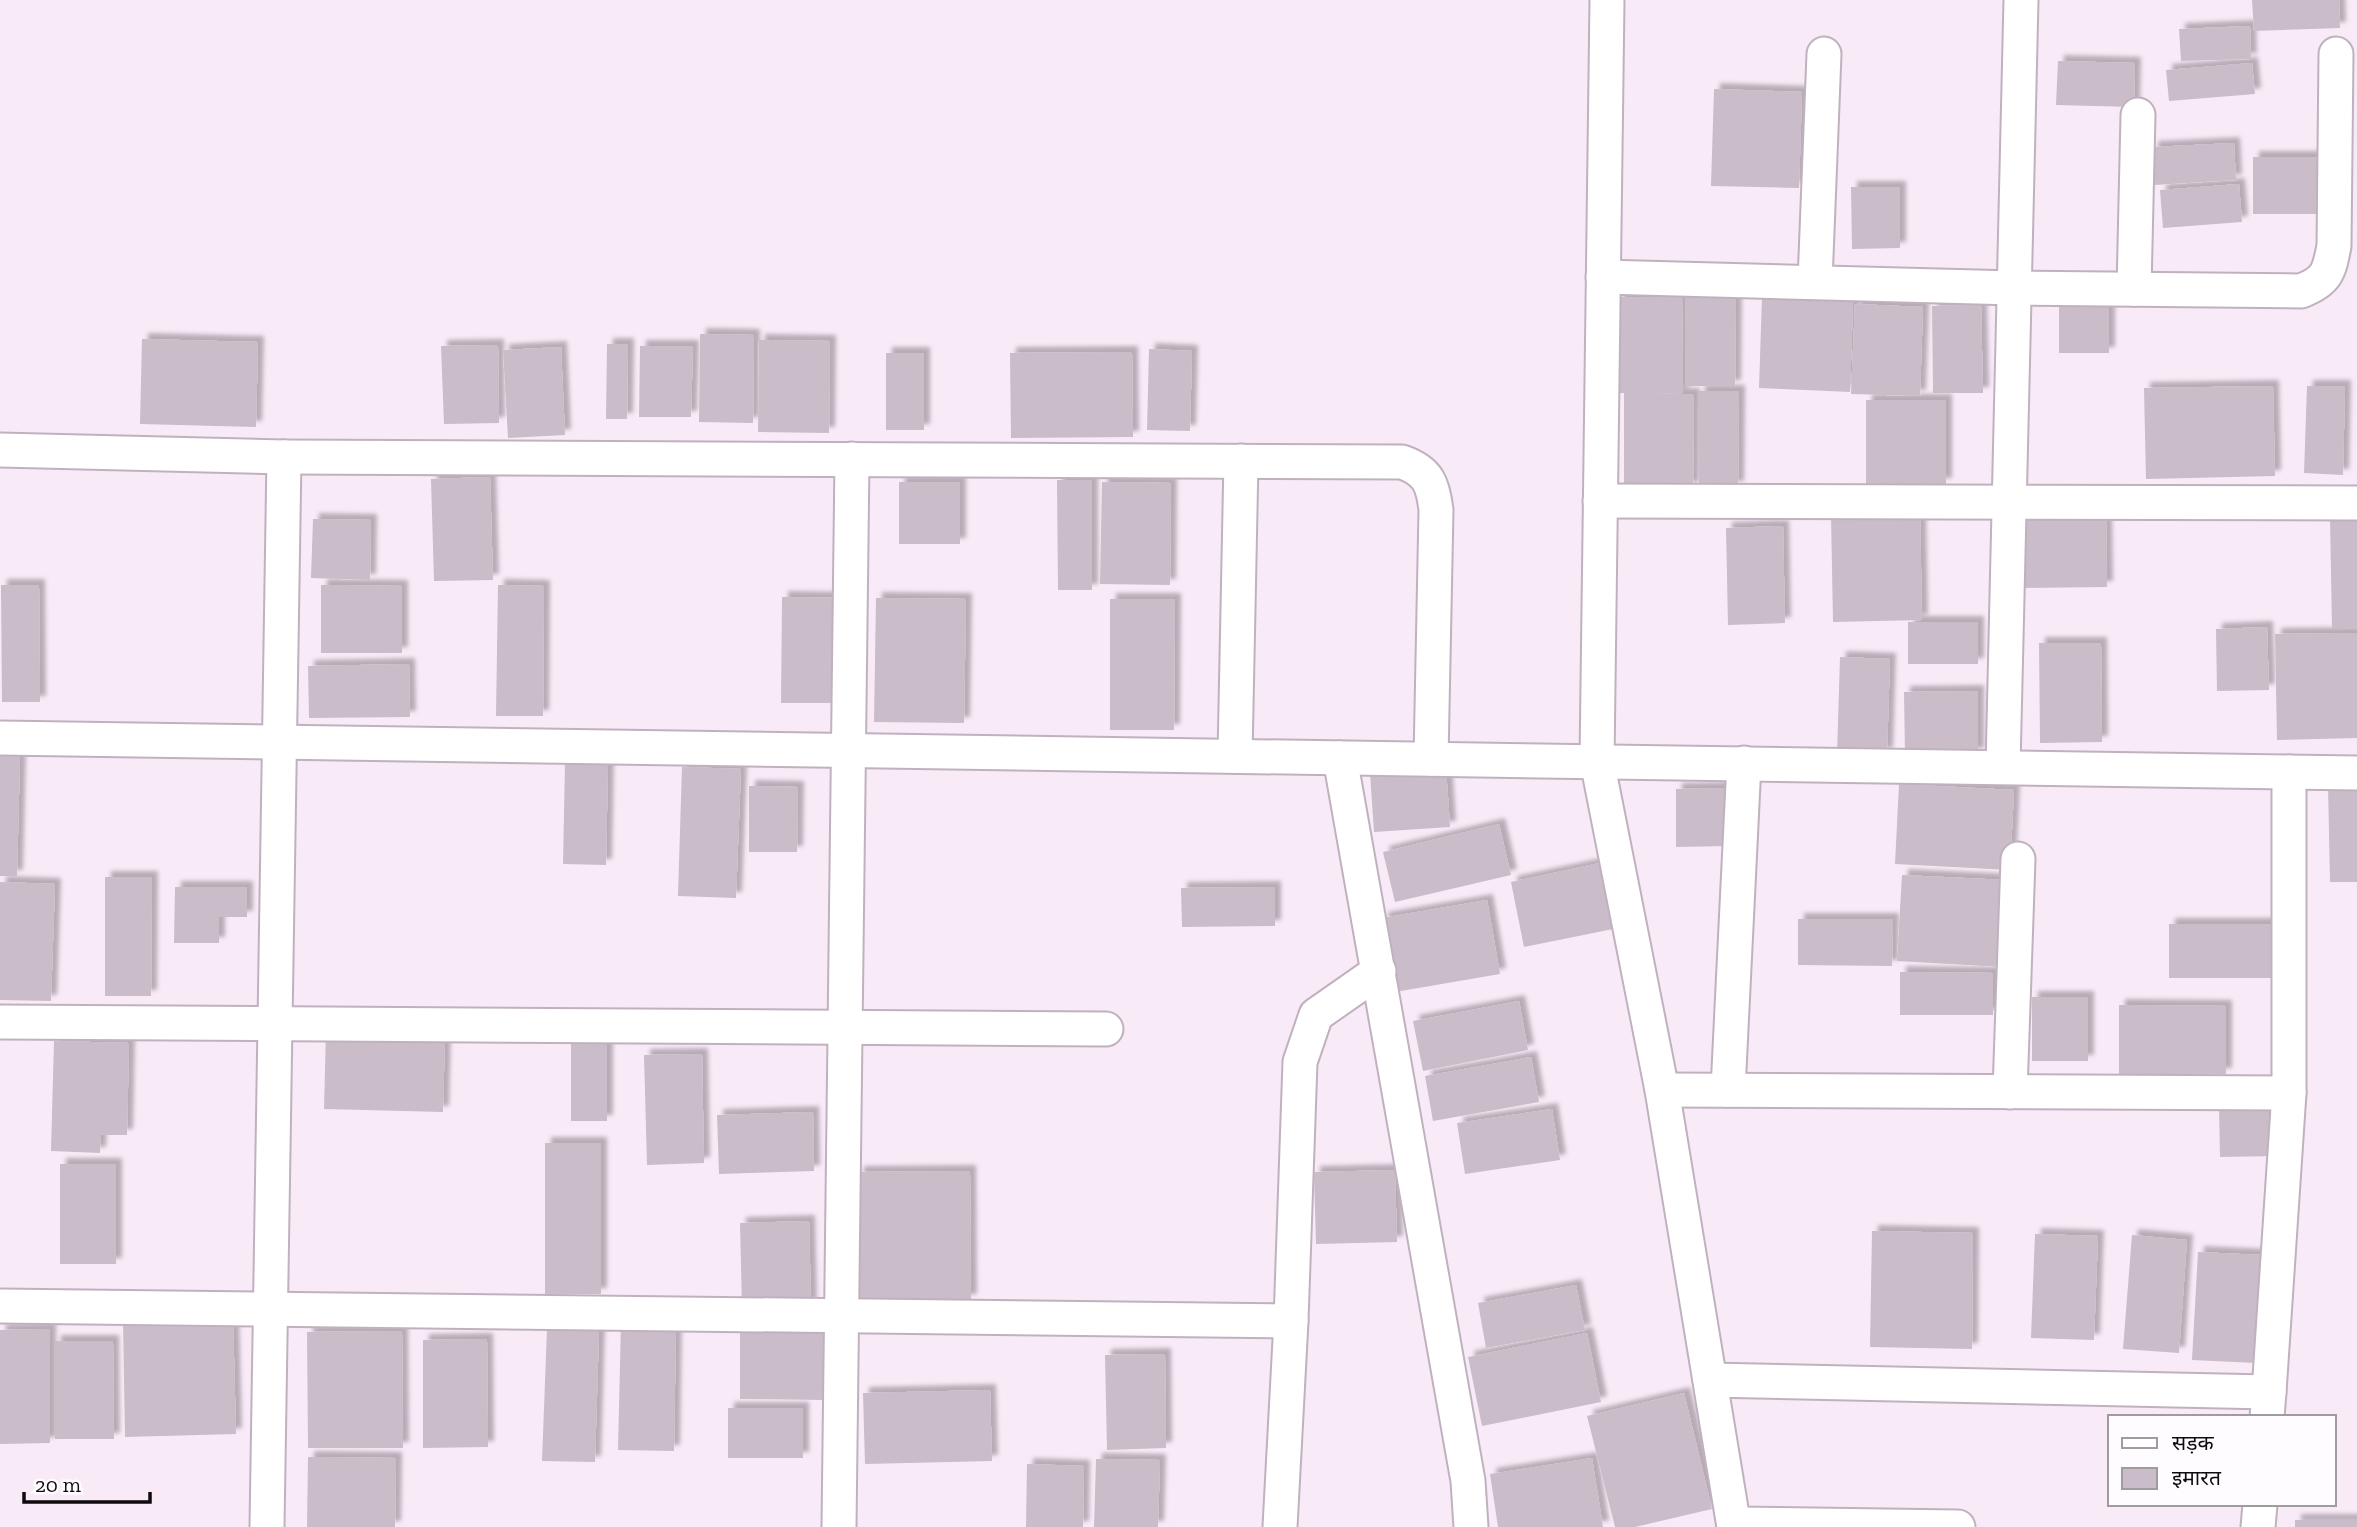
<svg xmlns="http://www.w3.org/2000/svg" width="2357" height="1527" viewBox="0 0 2357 1527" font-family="'Zilla Slab','Noto Sans Devanagari',serif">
<defs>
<filter id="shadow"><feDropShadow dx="6" dy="-6" stdDeviation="2" flood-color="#0004"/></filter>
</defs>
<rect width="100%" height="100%" fill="#f9eaf8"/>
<g fill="#cabcc9" filter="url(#shadow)">
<path d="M2252,0H2339L2340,28L2254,31Z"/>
<path d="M2250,26L2251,59L2181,61L2179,29Z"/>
<path d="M2058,61L2135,63L2134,107L2056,105Z"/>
<path d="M2252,63L2255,94L2169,101L2166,70Z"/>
<path d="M1714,89L1802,92L1799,188L1711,186Z"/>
<path d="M2234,143L2236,180L2154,185L2152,147Z"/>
<rect x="2253" y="157" width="64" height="57"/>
<path d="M2239,184L2242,222L2163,228L2160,190Z"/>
<path d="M1851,187H1900V248L1852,249Z"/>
<path d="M1685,290H1736L1735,386H1685Z"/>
<path d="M1618,297H1682L1683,393L1643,394H1694L1693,488H1624V393H1618Z"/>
<path d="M1762,297L1853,301L1850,392L1759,388Z"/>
<rect x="2059" y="302" width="50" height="51"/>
<path d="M1855,304L1923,307L1920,396L1851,394Z"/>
<path d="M1981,305L1983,393H1933L1932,306Z"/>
<path d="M700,334L754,335L753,423L699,422Z"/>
<path d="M142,339L258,342L256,427L140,424Z"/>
<path d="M759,340L830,341L829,433L758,432Z"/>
<path d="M607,344H628L627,419H606Z"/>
<path d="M498,345L499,423L444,424L441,346Z"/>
<path d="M640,346H693L691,417H639Z"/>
<path d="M561,347L565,435L508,438L503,350Z"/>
<path d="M1149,349L1192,351L1190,431L1147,430Z"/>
<path d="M1132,352L1133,437L1011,438L1010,353Z"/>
<rect x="886" y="353" width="38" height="77"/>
<path d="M2273,386L2275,476L2146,479L2144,388Z"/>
<path d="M2307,386H2345L2343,475L2304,473Z"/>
<path d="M1699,391H1739L1738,487H1699Z"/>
<rect x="1866" y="400" width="80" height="84"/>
<path d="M490,477L493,580L434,581L431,479Z"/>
<path d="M1057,480H1092V590H1058Z"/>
<rect x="899" y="482" width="61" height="62"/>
<path d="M1102,482L1171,483L1170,585L1100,584Z"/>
<path d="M1920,512L1922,620L1833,622L1831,514Z"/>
<path d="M2357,516V629H2332L2330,517Z"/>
<path d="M2106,518L2107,587L2023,588L2022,519Z"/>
<path d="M313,519L371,520L370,580L311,578Z"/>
<path d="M1783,526L1785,623L1728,625L1726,528Z"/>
<path d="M1,585H39L40,702H2Z"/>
<path d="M321,585L402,586V653H321Z"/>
<path d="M498,585L544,586L543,716H496Z"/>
<path d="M782,597L842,598V703H781Z"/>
<path d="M876,598L966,599L964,723L874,722Z"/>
<path d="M1110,599H1175L1174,730H1110Z"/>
<rect x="1908" y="622" width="70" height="42"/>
<path d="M2267,627L2269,690L2217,691L2216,629Z"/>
<path d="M2357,633V738L2277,740L2275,634Z"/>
<path d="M2039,643H2101L2102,742L2040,743Z"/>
<path d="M1840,657L1890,659L1887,754L1837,753Z"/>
<path d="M409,664L410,717L309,718L308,666Z"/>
<path d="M1978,691V754L1905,755L1904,692Z"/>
<path d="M0,756H20L17,876H0Z"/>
<path d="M565,763H608L606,865L563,864Z"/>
<path d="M682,767L741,769L736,898L678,896Z"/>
<path d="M1446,768L1450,827L1374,832L1370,773Z"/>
<path d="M1899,784L2014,790L2010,870L1895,864Z"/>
<path d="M2328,785H2357V882H2330Z"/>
<path d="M749,786L798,787L797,852H749Z"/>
<path d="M1726,788L1727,846L1676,847V789Z"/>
<path d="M1499,824L1511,875L1395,902L1383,852Z"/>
<path d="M1614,860L1628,926L1524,947L1511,882Z"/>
<path d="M1902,875L2007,880L2002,967L1897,961Z"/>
<path d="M105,877H152L151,996H105Z"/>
<path d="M0,882L55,884L51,1001L0,1000Z"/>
<path d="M175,887H247V917H219V943H174Z"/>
<path d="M1275,887V926L1182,927L1181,888Z"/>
<path d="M1487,900L1500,974L1395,992L1382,918Z"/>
<path d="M1798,919H1893L1892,966L1798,965Z"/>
<rect x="2169" y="924" width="102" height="54"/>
<path d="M1900,972L1993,973V1015H1900Z"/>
<rect x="2032" y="997" width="56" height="64"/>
<path d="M1519,1001L1528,1050L1423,1071L1413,1021Z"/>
<path d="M2119,1005L2226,1006V1074H2119Z"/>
<path d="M326,1030L445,1034L443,1112L324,1109Z"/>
<rect x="571" y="1036" width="36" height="85"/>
<path d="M54,1041L129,1043L127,1135H101L100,1153L51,1151Z"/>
<path d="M702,1054L704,1163L647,1165L644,1055Z"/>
<path d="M1531,1057L1539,1102L1433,1121L1425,1076Z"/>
<path d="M2219,1107H2276L2277,1156L2220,1157Z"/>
<path d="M1552,1109L1560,1160L1465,1174L1457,1123Z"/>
<path d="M813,1112L814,1171L719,1174L717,1115Z"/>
<rect x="545" y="1143" width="56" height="151"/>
<rect x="60" y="1164" width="56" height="100"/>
<path d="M1395,1170L1397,1242L1316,1244L1314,1172Z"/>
<path d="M970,1171L971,1300L859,1301L858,1172Z"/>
<path d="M809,1221L811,1305L742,1308L740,1223Z"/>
<path d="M1872,1231L1973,1233L1972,1349L1870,1347Z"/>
<path d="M2035,1234L2098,1236L2094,1340L2031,1338Z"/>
<path d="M2132,1235L2187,1240L2179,1353L2123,1349Z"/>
<path d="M2198,1252L2262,1255L2256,1363L2192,1360Z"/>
<path d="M1576,1285L1585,1330L1486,1348L1478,1303Z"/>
<path d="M233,1317L236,1434L125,1437L123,1320Z"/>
<path d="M621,1322H676L674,1451L618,1450Z"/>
<path d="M50,1329V1443L0,1444V1330Z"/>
<path d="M547,1329L599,1331L595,1462L542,1461Z"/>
<path d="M402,1331L403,1448H308L307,1332Z"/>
<path d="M740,1331L826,1332L825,1400L740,1399Z"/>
<path d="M1587,1333L1601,1402L1482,1426L1468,1357Z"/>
<path d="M487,1339L488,1447L423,1448V1340Z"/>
<path d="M55,1341H113L114,1439H55Z"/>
<path d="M1165,1354L1166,1448L1107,1450L1105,1355Z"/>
<path d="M990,1390L992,1461L865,1464L863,1393Z"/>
<path d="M1684,1393L1712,1509L1635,1527H1615L1587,1416Z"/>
<rect x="728" y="1408" width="75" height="50"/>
<path d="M308,1457L396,1458L395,1527H307Z"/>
<path d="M1592,1458L1603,1527H1498L1490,1474Z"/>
<path d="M1096,1459L1160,1460L1158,1527H1094Z"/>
<path d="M1027,1464L1084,1466L1083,1527H1026Z"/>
<rect x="2295" y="1520" width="62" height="7"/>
</g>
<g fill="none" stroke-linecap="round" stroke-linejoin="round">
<defs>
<g id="minor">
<path d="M1607,0L1597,761L1662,1090L1734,1527"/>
<path d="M1603,277L2015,288L2301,291C2327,281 2329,272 2334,246L2336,54"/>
<path d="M1815,282L1824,54"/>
<path d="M2134,289L2138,115"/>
<path d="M0,450L284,457L1402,462C1428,471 1433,484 1436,510L1431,759"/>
<path d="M1600,501L2357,503"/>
<path d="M0,738L2357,773"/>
<path d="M1235,756L1241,461"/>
<path d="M1340,758L1468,1481L1471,1527"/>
<path d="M2003,767L2021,0"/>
<path d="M0,1022L1106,1029"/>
<path d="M1662,1090L2289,1093V772"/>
<path d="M1728,1090L1744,763"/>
<path d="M2010,1092L2018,859"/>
<path d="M0,1306L1291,1321"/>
<path d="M1710,1380L2269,1392L2267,1417"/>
<path d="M2269,1392L2289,1093"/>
<path d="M1734,1524L1958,1527"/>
<path d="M267,1527L284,457"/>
<path d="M839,1527L852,459"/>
<path d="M1280,1527L1291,1321L1300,1062L1316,1015L1379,971"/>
<path d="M2258,1527L2260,1504"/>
</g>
</defs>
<use href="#minor" stroke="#bfb2be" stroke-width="37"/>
<use href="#minor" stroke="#fff" stroke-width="33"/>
</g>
<rect x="2108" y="1415" width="228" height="91" fill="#fffcff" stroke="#9f9b9f" stroke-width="2"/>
<rect x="2122" y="1438" width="35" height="10" fill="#ffffff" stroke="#9f9b9f" stroke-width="2"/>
<text x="2172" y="1450" font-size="21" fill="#0e0a0e">सड़क</text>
<rect x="2122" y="1468" width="35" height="21" fill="#cabcc9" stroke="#9f9b9f" stroke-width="2"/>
<text x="2172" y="1485" font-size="21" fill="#0e0a0e">इमारत</text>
<path d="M24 1492v10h126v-10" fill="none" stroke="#0e0a0e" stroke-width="3.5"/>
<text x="35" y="1492" font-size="21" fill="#0e0a0e" stroke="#fffcff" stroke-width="5" paint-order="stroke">20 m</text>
</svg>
